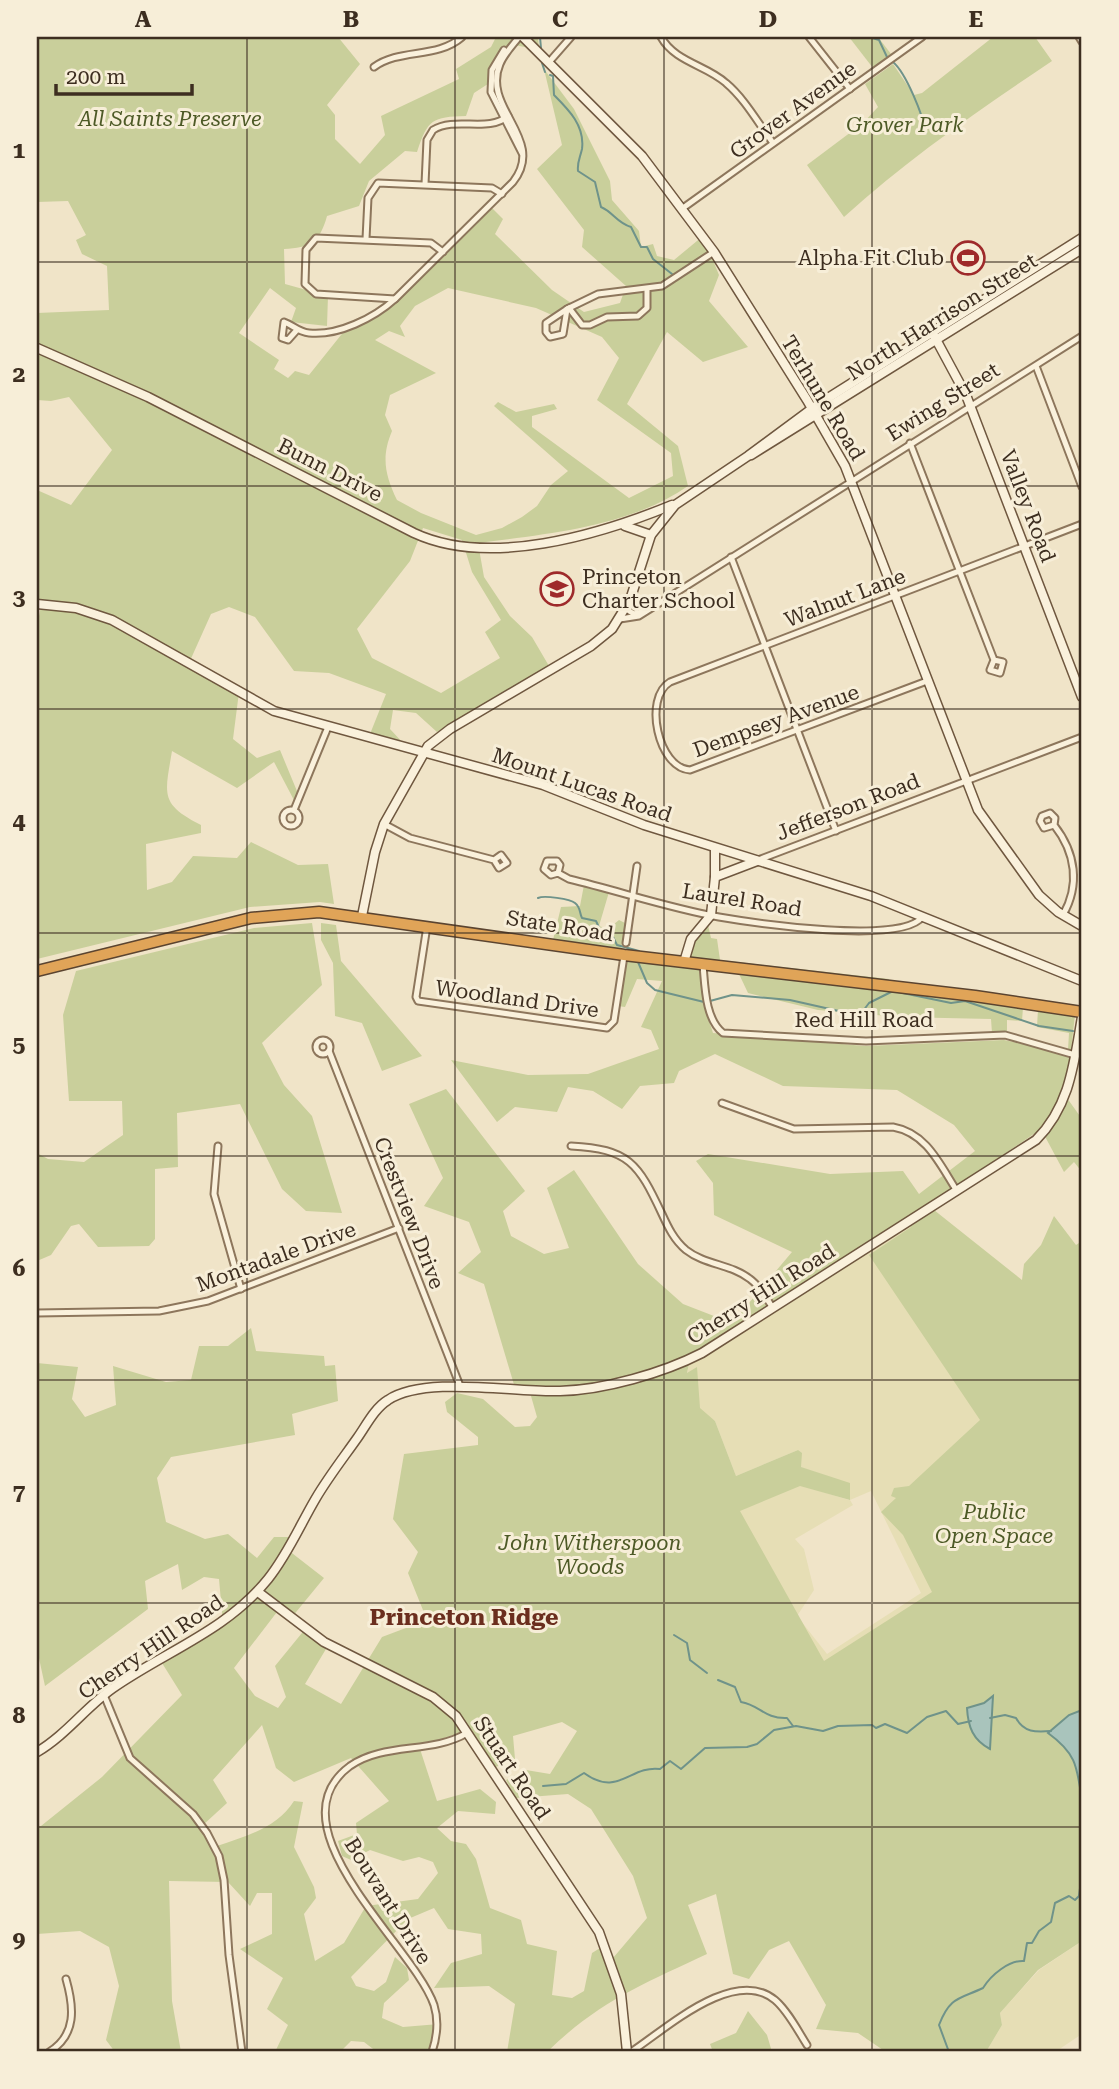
<svg xmlns="http://www.w3.org/2000/svg" width="1119" height="2089" viewBox="0 0 1119 2089" font-family="'Roboto Serif',serif">
<rect width="100%" height="100%" fill="#f0e4c8"/>
<g fill="#e6deb5" fill-rule="evenodd">
<path d="M907,1223L1082,1369L1005,1534L847,1684L789,1629L711,1533L747,1505L800,1485L849,1500L850,1484L800,1467L798,1450L736,1476L715,1421L682,1399L690,1359ZM871,1491L921,1593L827,1654L797,1616L814,1590L804,1549L795,1539L853,1505L850,1500Z"/>
<path d="M1082,1941V2034L1055,2052H986L1002,2025L1000,2013L1039,1970Z"/>
</g>
<g fill="#c9cf9b" fill-rule="evenodd">
<path d="M37,37H338L360,64L327,105L335,115V139L360,164L385,135L381,116L459,79L456,69L491,47L496,37H538L539,50L510,44L494,80L474,93L466,116C432,117 428,119 417,152L405,151L369,181L359,206L327,216C320,242 310,248 284,249L285,284L328,296L327,326L291,322L296,308L270,288L239,333L279,360L274,369L288,378L295,371L309,375L349,325L378,313L490,206L503,219L495,234L552,290L584,312L620,303L626,286L582,247L584,230L537,169L562,145L544,69L574,109L610,181L612,200L639,231L641,247L653,244L657,256L674,260L703,236L719,275L709,301L748,347L703,362L667,332L627,404L678,446L688,486C629,527 547,534 478,543L484,577L510,616L532,637L549,666L437,732L416,713L393,710L390,729L404,744L370,734L386,694L329,673L294,671L255,617L229,607L211,614L189,663L239,692L233,739L257,758L280,750L299,796L296,804L274,762L237,788L172,751C165,794 159,804 201,825V833L146,844L147,890L172,882L193,856L237,858L251,842L298,865L328,864L334,904L320,902L250,907L37,959V626L41,606H37V490L71,505L112,450L69,397L51,401L37,400V313L109,310L107,266L82,254L76,240L86,235L68,201L37,202ZM448,288L536,308L602,337L619,358L597,400L671,453L673,476L629,498L532,427V416L557,409L554,404L516,412L498,402L494,406L568,471L551,485L537,506L522,517L502,528L476,535L421,513L397,500C385,475 381,457 392,431L385,415L390,395L436,373L375,340L389,331L405,337L400,326L415,306ZM423,528L462,540L472,572L501,620L485,632L500,658L441,693L372,658L357,629L410,561Z"/>
<path d="M849,37H878L891,54L873,68Z"/>
<path d="M993,37H1035L1052,61C979,110 909,158 844,217L807,165L863,123L878,107L865,84L893,64L914,95L922,93Z"/>
<path d="M584,885L609,892L599,926L608,929L619,920L625,923L621,950L553,940L561,907L580,906Z"/>
<path d="M312,923L322,985L262,1043L284,1085L312,1116L342,1213L306,1211L282,1189L240,1104L177,1113L178,1167L155,1169V1239L149,1246L98,1247L79,1224L71,1226L51,1255L37,1261V1153L48,1159L84,1162L123,1135L122,1101H69L63,1015L76,971L254,928Z"/>
<path d="M321,923L336,925L341,961L422,1056L382,1071L362,1023L335,1016L333,963L321,940Z"/>
<path d="M708,925L711,938L717,939L720,960L889,979L888,982L691,958V947Z"/>
<path d="M627,960L700,969L704,1005L713,1033L865,1046L1004,1040L1072,1054L1062,1091L1082,1119V1172L1074,1162L1064,1172L1041,1129L929,1206L1022,1280L1024,1264L1041,1245L1054,1216L1076,1245L1082,1241V1941L1038,1970L1000,2013L1002,2025L986,2052H886L858,2033L816,2029L826,2005L789,1941L769,1950L749,1979L733,1974L716,1894L688,1905L707,1954C643,1984 598,2002 547,2052H507L515,2004L489,1986L434,1988L451,1963L482,1954L481,1934L448,1929L434,1908L408,1919L351,1977L356,1986L374,1991L386,1982L395,1957L407,1968L409,1980L384,2003L382,2018L403,2027L439,2024L434,2052H377L364,2042L351,2041L340,2052H275L288,2025L267,2009L283,1978L240,1949L272,1934V1893H257L250,1906L228,1882L169,1881L172,2001L181,2052H115L106,2040L119,1986L109,1947L80,1931L37,1934V1826H41L102,1777L182,1695L162,1663L223,1624L219,1579L204,1577L182,1590L178,1564L145,1581L148,1609L45,1686L37,1649V1363L78,1367L72,1399L85,1417L116,1405L113,1366L166,1382L191,1380L199,1346H228L251,1328L256,1351L324,1356L325,1366L335,1365L338,1401L292,1414L295,1435L171,1457L157,1478L166,1522L205,1539L228,1534L257,1558L274,1537H295L288,1550L324,1578L292,1617L280,1608L234,1668L255,1696L278,1708L286,1697L275,1666L306,1628L329,1644L305,1684L341,1704L382,1637L427,1620L408,1573L418,1552L393,1519L404,1454L478,1445V1437L447,1412L445,1402L457,1393L483,1399L515,1427L530,1426L537,1417L529,1389L515,1388L484,1284L458,1273L481,1252L469,1222L424,1206L443,1178L409,1104L446,1089L525,1191L503,1211L511,1236L544,1254L569,1248L547,1188L574,1170L638,1264L683,1304L732,1323L792,1252L714,1215L713,1183L696,1161L708,1154L830,1174L903,1171L919,1194L975,1151L954,1125L897,1090L783,1086L715,1054L679,1071L674,1083L640,1086L622,1109L593,1091L568,1087L557,1112L515,1107L497,1122L451,1060L528,1075L588,1074L659,1049L651,1030L641,1027L662,981L637,979L625,1007L618,1006ZM907,1223L911,1227L869,1255L980,1420L909,1486L894,1488L891,1496L896,1498L881,1512L903,1535L932,1592L824,1661L740,1511L800,1486L850,1500V1483L801,1467L802,1453L798,1450L736,1476L715,1421L700,1408L697,1367L687,1373L690,1359ZM562,1722L577,1731L550,1774L526,1770L506,1780L516,1798L568,1794L591,1809L633,1876L647,1918L613,1958L605,1945L592,1953L584,1991L572,1998L552,1995L557,1951L527,1944L521,1920L490,1908L476,1859L466,1844L451,1841L437,1828L458,1811L495,1814L496,1802L480,1789L437,1801L419,1746L466,1731L491,1769L515,1759L513,1736ZM262,1725L276,1768L294,1782L351,1758L389,1801L356,1823L357,1834L338,1841L342,1856L351,1860L370,1850L403,1861L419,1857L433,1862L438,1873L418,1899L366,1906L344,1943L315,1961L304,1914L316,1898L314,1887L294,1847L303,1802L294,1801C277,1828 246,1836 217,1846L203,1825L227,1803L213,1780Z"/>
<path d="M739,974L1023,1007L1022,1021L1007,1020V1033H992L991,1019L899,1017L818,1010L748,993Z"/>
<path d="M1038,1009L1075,1015L1071,1050H1068L1069,1033L1037,1027Z"/>
<path d="M748,2011L767,2035L772,2052H713L710,2044L736,2033Z"/>
</g>
<g fill="#a9c4bc" stroke="#6f938a" stroke-width="2">
<path d="M993,1696L990,1749C973,1740 968,1727 967,1708L984,1703Z"/>
<path d="M1082,1710V1801C1077,1767 1077,1754 1048,1733L1069,1715Z"/>
</g>
<g fill="none" stroke-linecap="round" stroke-linejoin="round">
<g stroke="#6f938a" stroke-width="2">
<path d="M540,37L541,48"/>
<path d="M869,37L879,40L887,57"/>
<path d="M893,62C906,73 923,115 926,133"/>
<path d="M542,63L545,72"/>
<path d="M550,75L553,76L554,95C569,110 585,126 582,149C580,158 577,162 578,171L595,182L601,207C613,212 617,223 631,227L641,247H647L653,259L672,274"/>
<path d="M538,898C544,895 570,899 575,903C581,908 579,912 582,918L596,921L602,934L612,935L617,945L639,951"/>
<path d="M638,962L647,983L655,990L704,1002"/>
<path d="M710,1001L732,995L790,1000L852,1014L863,1011L869,1003L893,991L951,1003L965,1001L1039,1026L1073,1031"/>
<path d="M674,1635L687,1643L690,1660L707,1673"/>
<path d="M718,1680L735,1687L741,1702C760,1705 764,1719 787,1718L793,1726"/>
<path d="M990,1718L1005,1715L1016,1718C1024,1733 1036,1732 1051,1731"/>
<path d="M543,1786L566,1784L584,1773C618,1798 630,1765 660,1769L670,1761L681,1769L705,1748L747,1747L757,1744L774,1730L796,1726L823,1731L838,1726L872,1725L876,1728L885,1724L907,1733L927,1717L946,1711L958,1724L971,1721"/>
<path d="M949,2052L939,2025C950,1996 960,1999 983,1988C991,1975 1009,1960 1024,1961L1027,1943H1032L1039,1931L1051,1922L1055,1903L1069,1896L1075,1900L1079,1896L1082,1873"/>
</g>
<defs>
<g id="street">
<path d="M661,37C675,62 706,65 726,83C745,99 758,123 773,143"/>
<path d="M809,37L850,89"/>
<path d="M1079,37L1082,42"/>
<path d="M504,50L492,70L491,92L522,153"/>
<path d="M550,61L571,37"/>
<path d="M374,67C400,48 437,59 462,37"/>
<path d="M425,184L427,140L433,130C456,116 488,133 508,116"/>
<path d="M683,208L922,37"/>
<path d="M366,239L368,198L378,183L492,188L502,194"/>
<path d="M443,252L431,243L316,238L306,250L305,284L316,294L395,299L513,182C547,139 481,108 500,64C504,54 513,45 519,37"/>
<path d="M569,308L582,325H590L607,317L638,316L647,308V290"/>
<path d="M567,309L598,294L662,286L714,252"/>
<path d="M567,309L563,334L550,337L546,332V323Z"/>
<path d="M296,331L288,340L282,338L284,322C293,325 298,332 309,333C338,336 374,318 395,299"/>
<path d="M1036,366L1082,487"/>
<path d="M910,443L994,660L990,670L1000,673L1003,662L994,660"/>
<path d="M731,557L836,831"/>
<path d="M626,609L634,614L642,612"/>
<path d="M620,619L639,616L1082,336"/>
<path d="M927,681L690,770C658,768 643,698 670,682L1082,524"/>
<circle cx="291" cy="818" r="8"/>
<path d="M294,810L328,727"/>
<path d="M384,824L410,838L494,860L499,868L507,863L501,855L494,860"/>
<path d="M1054,825L1044,828L1040,821L1042,816L1050,813L1055,818L1054,825C1076,853 1080,885 1063,915"/>
<path d="M758,860L1082,737"/>
<path d="M558,873L551,875L544,869L547,861H557L560,865L558,873L569,879C619,891 669,908 719,917C754,923 902,945 922,917"/>
<path d="M427,926L416,997L418,1001L607,1028L614,1021L624,956"/>
<path d="M626,943L637,866"/>
<path d="M703,965C705,986 705,1019 723,1033L866,1041L1005,1035L1075,1055"/>
<circle cx="323" cy="1047" r="7"/>
<path d="M329,1051L460,1386"/>
<path d="M722,1103L794,1129L893,1127C927,1133 940,1165 957,1191"/>
<path d="M218,1146L214,1194L241,1289"/>
<path d="M571,1146C629,1149 638,1163 662,1214C668,1227 674,1240 686,1250C705,1265 731,1264 750,1279C760,1286 766,1298 773,1308"/>
<path d="M37,1313L159,1311L208,1301L399,1228"/>
<path d="M104,1695L130,1758L193,1814L207,1833L219,1856L224,1880L229,1955L242,2052"/>
<path d="M49,2052C77,2035 74,2007 66,1979"/>
<path d="M432,2052C437,2037 439,2021 434,2005C414,1946 268,1827 350,1766C384,1742 432,1754 467,1733"/>
<path d="M631,2052C666,2029 734,1966 775,2000C788,2011 798,2031 807,2045"/>
</g>
<g id="secondary">
<path d="M523,37L642,156L714,252L807,400L845,466L978,810L1039,895L1058,912L1082,926"/>
<path d="M932,332L966,395L1082,697"/>
<path d="M37,348L148,397L414,533C489,568 599,535 672,505"/>
<path d="M751,455L1082,249"/>
<path d="M625,526L651,535"/>
<path d="M37,604L76,608L112,620L274,711L543,785L644,825L871,896L1082,981"/>
<path d="M715,877V849"/>
<path d="M362,916L375,852L384,824L428,746L450,729L591,646L612,629L630,600L651,535L675,505L748,456L817,405L1082,238"/>
<path d="M684,962L691,939L711,915L715,877L757,861"/>
<path d="M258,1592L324,1642L433,1697L456,1716L599,1932L621,1994L627,2052"/>
<path d="M37,1752C66,1735 86,1707 113,1688C166,1651 226,1631 268,1579C288,1554 300,1525 316,1498C329,1476 344,1457 358,1437C367,1424 375,1408 388,1400C426,1375 515,1393 560,1391C604,1390 663,1373 702,1353L1036,1140C1070,1106 1074,1063 1082,1017"/>
</g>
<path id="highway" d="M37,971L251,918L319,912L624,955L975,996L1082,1012"/>
</defs>
<use href="#street" stroke="#8d765c" stroke-width="9"/>
<use href="#secondary" stroke="#6f573f" stroke-width="11"/>
<use href="#highway" stroke="#5b4430" stroke-width="13"/>
<use href="#street" stroke="#faf1dc" stroke-width="5"/>
<use href="#secondary" stroke="#faf1dc" stroke-width="8"/>
<use href="#highway" stroke="#e0a458" stroke-width="10"/>
</g>
<path fill="none" stroke="#3d2e20" stroke-width="2" stroke-opacity="0.55" d="M247,37V2052M455,37V2052M664,37V2052M872,37V2052M37,262H1082M37,486H1082M37,709H1082M37,933H1082M37,1156H1082M37,1380H1082M37,1603H1082M37,1827H1082"/>
<defs>
<symbol id="stadium-ring" viewBox="-11 -11 22 22"><circle r="9.5" fill="#f7eed8" stroke="#9e2a2b" stroke-width="1.5"/><path d="M0-5a6.5 5 0 1 0 0 10a6.5 5 0 1 0 0-10ZM-3.5-1.8h7v3.6h-7Z" fill="#9e2a2b"/></symbol>
<symbol id="school-ring" viewBox="-11 -11 22 22"><circle r="9.5" fill="#f7eed8" stroke="#9e2a2b" stroke-width="1.5"/><path d="M0-5L7-2L0 1L-7-2ZM-4 1L0 2.5L4 1V4Q0 6-4 4Z" fill="#9e2a2b"/></symbol>
</defs>
<g fill-rule="evenodd">
<use href="#stadium-ring" x="949" y="239" width="38" height="38"/>
<use href="#school-ring" x="538" y="570" width="38" height="38"/>
</g>
<g text-anchor="middle" dominant-baseline="central" stroke-width="6" stroke-linejoin="round" paint-order="stroke">
<g font-size="21" fill="#3d2e20" stroke="#f7eed8">
<text transform="translate(793 110) rotate(-36)">Grover Avenue</text>
<text transform="translate(942 317) rotate(-32)">North Harrison Street</text>
<text transform="translate(823 398) rotate(59)">Terhune Road</text>
<text transform="translate(943 402) rotate(-32)">Ewing Street</text>
<text transform="translate(330 470) rotate(27)">Bunn Drive</text>
<text transform="translate(1028 506) rotate(69)">Valley Road</text>
<text transform="translate(845 598) rotate(-21)">Walnut Lane</text>
<text transform="translate(776 721) rotate(-20)">Dempsey Avenue</text>
<text transform="translate(582 785) rotate(19)">Mount Lucas Road</text>
<text transform="translate(848 807) rotate(-21)">Jefferson Road</text>
<text transform="translate(742 900) rotate(9)">Laurel Road</text>
<text transform="translate(560 926) rotate(9)">State Road</text>
<text transform="translate(517 999) rotate(8)">Woodland Drive</text>
<text x="864" y="1020">Red Hill Road</text>
<text transform="translate(409 1213) rotate(69)">Crestview Drive</text>
<text transform="translate(276 1257) rotate(-20)">Montadale Drive</text>
<text transform="translate(761 1294) rotate(-32)">Cherry Hill Road</text>
<text transform="translate(151 1647) rotate(-34)">Cherry Hill Road</text>
<text transform="translate(512 1768) rotate(56)">Stuart Road</text>
<text transform="translate(388 1901) rotate(58)">Bouvant Drive</text>
</g>
<g font-size="21" font-style="italic" fill="#4d5a26" stroke="#f7eed8">
<text x="170" y="119">All Saints Preserve</text>
<text x="905" y="125">Grover Park</text>
<text x="994" y="1512">Public<tspan x="994" dy="24">Open Space</tspan></text>
<text x="590" y="1543">John Witherspoon<tspan x="590" dy="24">Woods</tspan></text>
</g>
<g font-size="21" fill="#3d2e20" stroke="#f7eed8" text-anchor="end">
<text x="944" y="258">Alpha Fit Club</text>
<text x="582" y="577" text-anchor="start">Princeton<tspan x="582" dy="24">Charter School</tspan></text>
</g>
<g font-size="23" font-weight="bold" fill="#6b2e1e" stroke="#f7eed8">
<text x="464" y="1617">Princeton Ridge</text>
</g>
</g>
<rect width="1119" height="2089" fill="none" stroke="#f7eed8" stroke-width="77"/>
<path d="M56 84v10h136v-10" fill="none" stroke="#3d2e20" stroke-width="3.5"/>
<text x="66" y="84" font-size="21" fill="#3d2e20" stroke="#f7eed8" stroke-width="5" paint-order="stroke">200 m</text>
<rect x="38" y="38" width="1042" height="2012" fill="none" stroke="#3d2e20" stroke-width="2.5"/>
<g font-size="23" text-anchor="middle" font-weight="bold" fill="#3d2e20">
<text x="143" y="27">A</text>
<text x="351" y="27">B</text>
<text x="560" y="27">C</text>
<text x="768" y="27">D</text>
<text x="976" y="27">E</text>
<text x="19" y="158">1</text>
<text x="19" y="382">2</text>
<text x="19" y="605">3</text>
<text x="19" y="829">4</text>
<text x="19" y="1052">5</text>
<text x="19" y="1276">6</text>
<text x="19" y="1500">7</text>
<text x="19" y="1723">8</text>
<text x="19" y="1947">9</text>
</g>
</svg>
